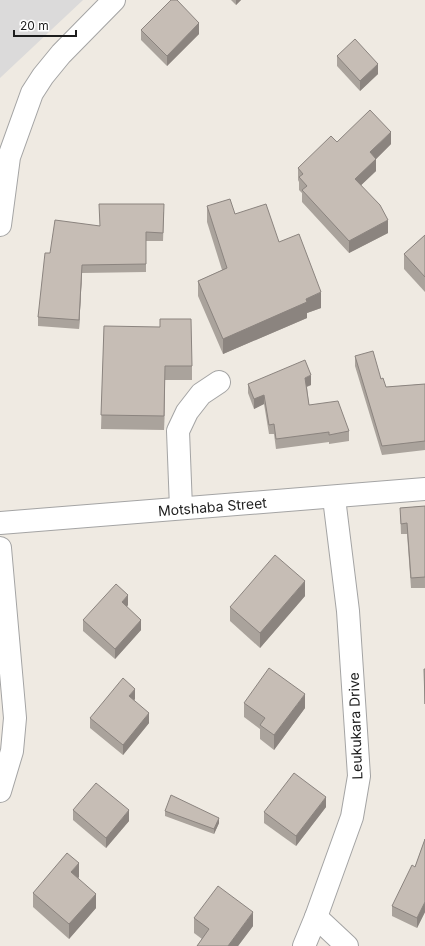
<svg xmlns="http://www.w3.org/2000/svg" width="425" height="946" viewBox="0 0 425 946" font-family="Inter,sans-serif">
<rect width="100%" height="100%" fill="#efeae2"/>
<path fill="#dbdada" d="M0,0H83L0,78Z"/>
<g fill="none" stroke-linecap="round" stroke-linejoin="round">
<defs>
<g id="minor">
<path d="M0,225L9,157L32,93L43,76L61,54L114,0"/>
<path d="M181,508L178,431L187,412L201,394L219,382"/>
<path id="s1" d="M0,523L425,489"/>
<path d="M0,548L15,718L12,751L0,791"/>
<path d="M316,917L347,946"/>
<path d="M304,946L316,917L352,817L359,776L348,611L334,498"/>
</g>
</defs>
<use href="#minor" stroke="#a4a4a4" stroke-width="24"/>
<use href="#minor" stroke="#fff" stroke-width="22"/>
</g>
<g fill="#aaa39c">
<path d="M231,0H241L236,5Z"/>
<path d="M141,30L199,34L167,66L141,40Z"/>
<path d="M337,56L378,74L360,91L337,66Z"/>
<path d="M337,142L391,144L376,159V171L361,185L388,233L349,253L302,202V193L299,190V182L298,180V168Z"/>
<path d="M207,206L235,214L279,242L321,308L307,313V318L223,354L198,296V281L222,270L207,222Z"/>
<path d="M164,212L163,241H146V272L82,273L79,329L38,326V317L50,253L100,226Z"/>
<path d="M425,235V292L404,269V254Z"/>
<path d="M104,326L192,366V380H165L164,430L101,429Z"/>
<path d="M355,356L381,379L386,387L425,384V450L382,455L355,366Z"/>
<path d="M248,384L311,385L307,387L309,405L349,431V441L329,444V442L276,449L274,434H269L264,404L254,409L248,393Z"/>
<path d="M425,506V588H411L407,534H401L400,508Z"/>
<path d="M305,596L260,648L230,621V607Z"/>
<path d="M128,605L127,607L141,630L115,659L83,631V620Z"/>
<path d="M135,699L134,701L149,723L123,755L90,728V718Z"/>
<path d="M244,703L305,708L274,750L260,739V729L244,717Z"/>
<path d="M326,807L296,846L264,823V812Z"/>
<path d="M73,810L129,821L106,848L73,820Z"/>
<path d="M165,811L219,823L214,834L165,816Z"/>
<path d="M425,839V912L417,928L392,916V906L415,867Z"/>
<path d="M79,877L78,878L96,908L69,939L33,907V893Z"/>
<path d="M194,918L253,926L238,946H197L202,939L194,933Z"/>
</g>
<g fill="#8b847f">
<path d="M236,0H241L236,5Z"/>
<path d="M199,23V34L167,66V56Z"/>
<path d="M378,64V74L360,91V81Z"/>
<path d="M391,132V144L376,159V171L355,191V179L370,152Z"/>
<path d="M388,220V233L349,253V241Z"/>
<path d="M82,265V273L79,329V320Z"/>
<path d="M321,292V308L307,313V318L223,354V339L306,299Z"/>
<path d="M165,366V380L164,430V416Z"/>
<path d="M311,375V385L305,387V378Z"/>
<path d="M264,395V404L254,409V399Z"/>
<path d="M305,581V596L260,648V633Z"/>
<path d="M128,595V605L122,612V602Z"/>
<path d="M141,620V630L115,659V649Z"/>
<path d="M135,689V699L129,707V696Z"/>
<path d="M305,694V708L274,750V735Z"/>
<path d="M149,713V723L123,755V745Z"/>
<path d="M326,797V807L296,846V836Z"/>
<path d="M129,810V821L106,848V838Z"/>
<path d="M219,818V823L214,834V829Z"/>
<path d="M79,863V877L71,887V872Z"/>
<path d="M96,894V908L69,939V924Z"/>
<path d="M425,902V912L417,928V918Z"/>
<path d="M253,912V926L238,946H228Z"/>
</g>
<g fill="#c6bdb5" stroke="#8b847f">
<path d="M171,0H177L199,23L167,56L141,30Z"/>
<path d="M355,39L378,64L360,81L337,56Z"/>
<path d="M370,110L391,132L370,152L376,159L355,179L380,205L388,220L349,241L302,190L307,186L299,177L303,174L298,168L331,136L337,142Z"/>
<path d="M230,199L235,214L266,204L279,242L299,234L321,292L306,299L307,302L223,339L198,281L227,268L207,206Z"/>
<path d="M99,204H164L163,233L146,232V264L82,265L79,320L38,317L45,253H50L55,220L100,226Z"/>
<path d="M425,235V277L404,254Z"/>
<path d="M160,319H191L192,366H165L164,416L101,415L104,326L160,327Z"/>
<path d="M373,351L381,379L383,378L386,387L425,384V441L382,446L355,356Z"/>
<path d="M305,360L311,375L305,378L309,405L338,401L349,431L329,435V432L276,439L274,424L269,425L264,395L254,399L248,384Z"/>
<path d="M425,506V577L411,578L407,523L401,524L400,508Z"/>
<path d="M275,555L305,581L260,633L230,607Z"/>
<path d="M116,584L128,595L122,602L141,620L115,649L83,620Z"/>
<path d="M269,668L305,694L274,735L260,725L265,718L244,703Z"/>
<path d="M424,669H425V704Z"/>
<path d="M123,678L135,689L129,696L149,713L123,745L90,718Z"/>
<path d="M294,773L326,797L296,836L264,812Z"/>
<path d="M96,783L129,810L106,838L73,810Z"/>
<path d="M171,795L219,818L214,829L165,811Z"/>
<path d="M425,839V902L417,918L392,906L412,865L415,867Z"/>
<path d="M67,853L79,863L71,872L96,894L69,924L33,893Z"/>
<path d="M218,886L253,912L228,946H197L209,929L194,918Z"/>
</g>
<g text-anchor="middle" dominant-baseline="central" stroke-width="4" stroke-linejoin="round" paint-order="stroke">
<g font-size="14" fill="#1d1d1d" stroke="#fff">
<text stroke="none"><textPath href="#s1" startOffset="213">Motshaba Street</textPath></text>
<text transform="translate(355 726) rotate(-92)">Leukukara Drive</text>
</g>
</g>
<path d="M14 30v6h62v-6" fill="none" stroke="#1d1d1d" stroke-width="2"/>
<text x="20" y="30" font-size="12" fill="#1d1d1d" stroke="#ffffff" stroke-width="3" paint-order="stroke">20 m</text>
</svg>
